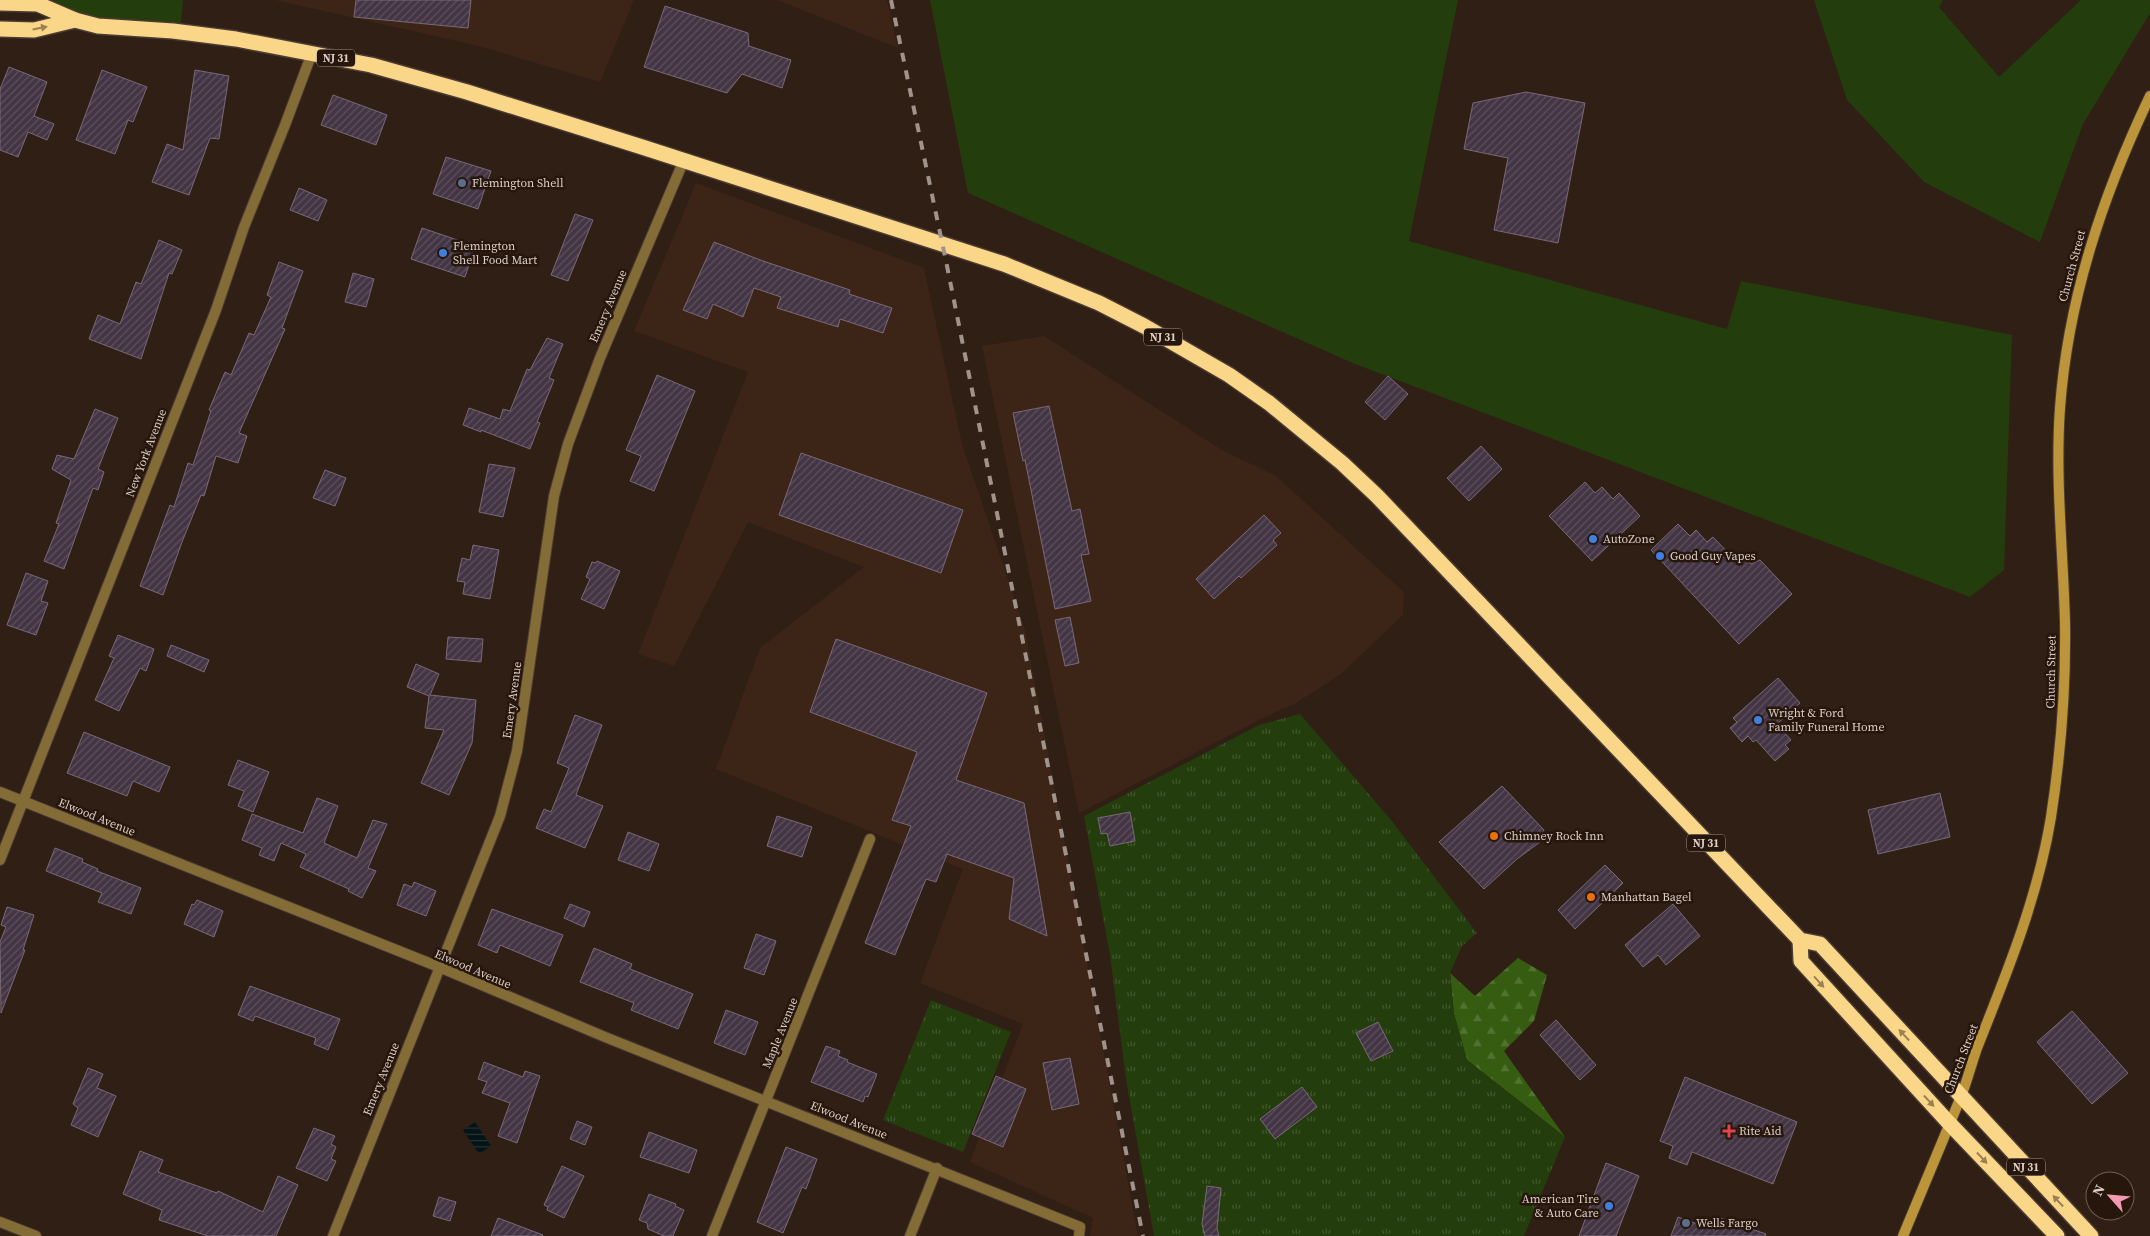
<svg xmlns="http://www.w3.org/2000/svg" width="2150" height="1236" viewBox="0 0 2150 1236" font-family="'Source Serif 4',serif">
<defs>
<pattern id="forest-firs" width="22" height="20" patternUnits="userSpaceOnUse" patternTransform="scale(1.25)"><rect width="22" height="20" fill="#355c10"/><path d="M5 1l3.5 6h-7zM16 11l3.5 6h-7z" fill="#527231"/></pattern>
<pattern id="park-tufts" width="24" height="20" patternUnits="userSpaceOnUse" patternTransform="scale(1.25)"><rect width="24" height="20" fill="#233d0c"/><path d="M3 7l-1-3M5 7V3M7 7l1-3M15 17l-1-3M17 17v-4M19 17l1-3" fill="none" stroke="#42582e"/></pattern>
<pattern id="water-rules" width="6" height="5" patternUnits="userSpaceOnUse" patternTransform="scale(1.25)"><rect width="6" height="5" fill="#041315"/><path d="M0 2.5h6" fill="none" stroke="#283436"/></pattern>
<pattern id="building-hatch" width="6" height="6" patternUnits="userSpaceOnUse" patternTransform="scale(1.25)"><rect width="6" height="6" fill="#433544"/><path d="M-1 1l2-2M0 6l6-6M5 7l2-2" fill="none" stroke="#5e515e"/></pattern>
</defs>
<rect width="100%" height="100%" fill="#301f15"/>
<g fill="#3c2517">
<path d="M275,0H634L600,82L479,46Z"/>
<path d="M777,0H887L898,48Z"/>
<path d="M696,183L924,268L962,444L1025,630L1138,1236H1090L1093,1218L970,1162L1023,1024L920,983L963,869L716,769L760,648L864,567L748,522L674,666L638,654L748,372L634,331Z"/>
<path d="M1044,336L1222,450L1276,476L1404,592L1403,615L1341,674L1296,703L1263,718L1079,813L982,346Z"/>
</g>
<g fill="#233d0c">
<path d="M0,0H183L180,32L133,28Z"/>
<path d="M930,0H1458L1409,241L1727,329L1741,281L2012,335L2004,570L1970,597L1355,364L968,193Z"/>
<path d="M1814,0H1943L1939,7L1999,77L2081,0H2150V13L2083,124L2040,242L1924,182L1847,100Z"/>
</g>
<path fill="url(#forest-firs)" d="M1518,958L1547,975L1534,1021L1504,1051L1565,1137L1467,1060L1454,1014L1450,973L1475,996Z"/>
<g fill="url(#park-tufts)">
<path d="M1300,714L1391,820L1477,933L1462,946L1450,973L1454,1014L1467,1060L1565,1137L1524,1236H1154L1126,1079L1110,955L1084,816L1259,725Z"/>
<path d="M931,1000L1011,1032L963,1152L883,1120Z"/>
</g>
<path fill="url(#water-rules)" d="M475,1122L491,1146L479,1154L463,1130Z"/>
<g fill="url(#building-hatch)" stroke="#796979">
<path d="M356,0H471L468,28L354,17Z"/>
<path d="M665,6L748,33L749,46L791,60L782,88L742,74L727,93L644,67Z"/>
<path d="M9,67L47,82L34,116L54,124L47,140L28,132L18,157L0,150V89Z"/>
<path d="M102,70L147,87L133,122L128,120L115,154L76,140Z"/>
<path d="M195,70L229,76L219,139L210,138L189,195L152,182L167,144L183,150Z"/>
<path d="M1526,92L1585,103L1558,243L1494,230L1508,158L1464,149L1473,103Z"/>
<path d="M333,95L387,115L376,145L321,125Z"/>
<path d="M446,157L491,171L478,209L433,194Z"/>
<path d="M299,188L327,200L318,221L290,210Z"/>
<path d="M575,214L593,220L568,281L551,275Z"/>
<path d="M422,228L475,246L465,277L411,259Z"/>
<path d="M159,240L182,250L172,274L169,273L141,359L89,339L98,315L120,324L136,282L141,284Z"/>
<path d="M714,242L763,261L850,290L849,294L892,308L883,333L840,319L838,327L777,308L781,297L754,288L743,317L713,304L707,319L683,310Z"/>
<path d="M279,262L303,271L282,328L285,329L239,433L247,436L238,463L216,456L204,496L201,495L182,542L163,595L140,586L170,505L174,507L188,463L193,465L211,411L209,410L225,372L231,375L249,333L254,335L271,297L267,295Z"/>
<path d="M353,273L374,279L366,307L345,302Z"/>
<path d="M547,338L563,344L549,378L554,380L537,422L540,423L530,449L481,430V432L463,425L469,408L500,419L503,409L510,411L527,369L530,370Z"/>
<path d="M657,375L695,391L654,491L630,481L641,456L626,450Z"/>
<path d="M1388,376L1408,394L1385,420L1365,402Z"/>
<path d="M1049,406L1072,511L1080,509L1089,554L1081,555L1091,601L1055,609L1025,460L1023,461L1013,413Z"/>
<path d="M95,409L118,418L98,469L104,472L98,490L93,488L64,569L44,561L59,524L56,523L71,480L52,469L57,455L74,459Z"/>
<path d="M1481,446L1502,469L1469,501L1447,478Z"/>
<path d="M801,453L963,510L941,573L779,515Z"/>
<path d="M489,464L515,468L503,517L479,512Z"/>
<path d="M325,470L346,478L335,506L313,498Z"/>
<path d="M1585,482L1595,493L1602,487L1613,499L1619,493L1640,516L1592,561L1549,516Z"/>
<path d="M1264,515L1281,533L1273,540L1277,545L1241,578L1239,576L1214,599L1196,579Z"/>
<path d="M1678,524L1690,536L1696,530L1707,542L1713,537L1734,559L1740,553L1751,564L1760,560L1792,594L1739,644L1651,550Z"/>
<path d="M473,545L499,550L490,599L463,594L465,582L457,581L462,558L470,560Z"/>
<path d="M597,561L620,571L604,609L581,599L590,579L586,577L592,562L596,563Z"/>
<path d="M26,573L48,581L41,601L48,603L36,635L7,625Z"/>
<path d="M1070,617L1079,663L1065,666L1055,620Z"/>
<path d="M118,635L154,649L146,671L140,668L119,711L95,700L114,658L109,656Z"/>
<path d="M448,637L483,639L481,662L446,659Z"/>
<path d="M836,639L987,693L956,780L1024,803L1047,936L1009,919L1014,878L947,854L936,882L926,879L895,955L865,943L911,826L892,820L917,752L810,712Z"/>
<path d="M171,645L209,660L204,672L167,656Z"/>
<path d="M416,664L439,674L430,695L476,700L472,743L449,795L421,783L444,730L425,728L429,696L407,687Z"/>
<path d="M1778,678L1800,703L1777,724L1791,740L1785,745L1789,749L1775,761L1756,740L1753,742L1748,736L1742,742L1730,728L1737,722L1733,718Z"/>
<path d="M575,715L602,725L576,795L603,806L585,848L536,828L544,809L551,812L569,768L557,763Z"/>
<path d="M84,732L170,767L159,792L133,781L127,796L67,773Z"/>
<path d="M238,760L269,772L253,812L238,806L244,791L228,785Z"/>
<path d="M1502,786L1544,830L1540,842L1517,859L1484,889L1439,842Z"/>
<path d="M1940,793L1950,837L1878,854L1868,810Z"/>
<path d="M317,798L338,806L324,843L357,858L373,820L387,824L368,868L376,871L362,898L348,891L349,889L300,867L306,854L281,843L274,861L259,855L262,848L242,840L252,814L303,833Z"/>
<path d="M1130,812L1135,841L1110,846L1107,833L1101,834L1098,818Z"/>
<path d="M777,816L812,827L802,857L767,846Z"/>
<path d="M628,832L659,844L649,871L618,860Z"/>
<path d="M55,848L83,859L82,862L98,869L97,871L141,888L131,914L98,902L102,893L46,871Z"/>
<path d="M1605,865L1623,883L1575,929L1558,910Z"/>
<path d="M414,882L436,891L426,916L397,905L404,884L412,887Z"/>
<path d="M197,900L223,911L214,937L184,924L192,904L194,905Z"/>
<path d="M570,904L590,912L584,927L564,918Z"/>
<path d="M1673,904L1700,936L1666,965L1658,955L1643,967L1625,945Z"/>
<path d="M7,907L34,915L23,950H25L1,1013L0,942L6,927L1,925Z"/>
<path d="M492,909L563,935L550,966L500,945L497,953L478,945Z"/>
<path d="M756,934L776,941L764,975L744,968Z"/>
<path d="M594,948L632,964L630,969L693,994L678,1029L631,1010L634,1003L580,982Z"/>
<path d="M250,986L340,1019L328,1050L314,1044L316,1038L255,1016L253,1021L238,1015Z"/>
<path d="M726,1010L758,1022L745,1055L714,1043Z"/>
<path d="M2072,1011L2128,1073L2092,1104L2037,1042Z"/>
<path d="M1556,1020L1596,1065L1580,1080L1540,1035Z"/>
<path d="M1378,1022L1393,1051L1371,1061L1356,1033Z"/>
<path d="M826,1046L840,1051L838,1056L848,1060L847,1062L877,1074L868,1097L865,1096L863,1102L811,1082Z"/>
<path d="M1070,1058L1079,1104L1052,1110L1043,1063Z"/>
<path d="M484,1062L523,1077L525,1071L540,1076L517,1143L498,1136L510,1103L482,1093L487,1082L478,1079Z"/>
<path d="M88,1068L103,1074L97,1088L116,1096L98,1137L71,1125L78,1108L73,1104Z"/>
<path d="M996,1076L1026,1089L1003,1147L972,1134Z"/>
<path d="M1685,1077L1797,1122L1773,1184L1692,1152L1687,1165L1669,1158L1673,1146L1660,1141Z"/>
<path d="M1302,1087L1317,1107L1275,1139L1260,1119Z"/>
<path d="M577,1121L592,1127L585,1145L570,1139Z"/>
<path d="M314,1128L335,1136L331,1144L336,1147L331,1159L336,1161L327,1181L296,1168Z"/>
<path d="M649,1132L697,1150L689,1173L640,1157Z"/>
<path d="M786,1147L817,1159L806,1189L802,1187L783,1233L757,1222Z"/>
<path d="M140,1151L163,1160L158,1172L217,1193L218,1191L263,1212L278,1176L298,1185L276,1236H208L159,1220L162,1210L123,1194Z"/>
<path d="M1606,1163L1639,1176L1616,1236H1579Z"/>
<path d="M562,1166L584,1176L564,1218L547,1210L548,1207L544,1205Z"/>
<path d="M1207,1186L1221,1188L1217,1228L1219,1236H1205L1202,1224Z"/>
<path d="M649,1194L676,1204L675,1206L684,1210L673,1236H664L648,1229L647,1223L639,1220Z"/>
<path d="M439,1197L456,1202L450,1221L433,1216Z"/>
<path d="M1678,1217L1714,1230L1718,1217L1766,1234L1765,1236H1671Z"/>
<path d="M498,1218L543,1235L542,1236H491Z"/>
</g>
<g fill="none" stroke-linecap="round" stroke-linejoin="round">
<defs>
<g id="street">
<path d="M0,792L439,967L605,1037L1080,1227L1079,1236"/>
<path d="M0,860L216,310L244,227L285,125L312,53"/>
<path d="M0,1222L36,1236"/>
<path d="M333,1236L500,816L517,751L554,496L568,444L600,358L684,160"/>
<path d="M712,1236L870,839"/>
<path d="M910,1236L937,1168"/>
</g>
<path id="secondary" d="M1903,1236C1922,1190 1941,1144 1960,1099C1967,1082 1971,1065 1977,1048C2007,973 2038,897 2051,817C2061,752 2066,687 2065,622C2063,550 2055,479 2060,408C2068,298 2103,195 2150,96"/>
<g id="highway">
<path d="M0,3L38,4L75,20L98,26L173,31L236,39L371,65L467,92L642,147L1004,264L1099,303L1144,326L1229,375L1269,403L1342,463L1377,496L1800,940L1820,944L2091,1236"/>
<path d="M0,29L34,30L75,20"/>
<path d="M1800,940L1801,961L1949,1123L2057,1236"/>
</g>
</defs>
<use href="#street" stroke="#4b3b32" stroke-width="12"/>
<use href="#secondary" stroke="#4b3b32" stroke-width="12"/>
<use href="#highway" stroke="#4b3b32" stroke-width="18"/>
<use href="#street" stroke="#846c37" stroke-width="10"/>
<use href="#secondary" stroke="#bc9439" stroke-width="10"/>
<use href="#highway" stroke="#fad689" stroke-width="15"/>
<path stroke="#a0938b" stroke-width="4" stroke-dasharray="9 9" stroke-linecap="butt" d="M891,0L947,266L1143,1236"/>
</g>
<defs><path id="oneway-solid" d="M-6-.8H1V-3.2L6.5 0L1 3.2V.8H-6Z" transform="scale(1.25)"/></defs>
<g fill="#9b8051">
<use href="#oneway-solid" transform="translate(40 28) rotate(-11)"/>
<use href="#oneway-solid" transform="translate(1819 982) rotate(48)"/>
<use href="#oneway-solid" transform="translate(1904 1035) rotate(-133)"/>
<use href="#oneway-solid" transform="translate(1929 1101) rotate(47)"/>
<use href="#oneway-solid" transform="translate(1982 1158) rotate(47)"/>
<use href="#oneway-solid" transform="translate(2058 1201) rotate(-133)"/>
</g>
<g fill="#5c6f8a" stroke="#26160c" stroke-width="2">
<circle cx="462" cy="183" r="5"/>
<circle cx="1686" cy="1223" r="5"/>
</g>
<g fill="#3f7fe0" stroke="#26160c" stroke-width="2">
<circle cx="443" cy="253" r="5"/>
<circle cx="1593" cy="539" r="5"/>
<circle cx="1660" cy="556" r="5"/>
<circle cx="1758" cy="720" r="5"/>
<circle cx="1609" cy="1206" r="5"/>
</g>
<g fill="#e8710a" stroke="#26160c" stroke-width="2">
<circle cx="1494" cy="836" r="5"/>
<circle cx="1591" cy="897" r="5"/>
</g>
<path fill="#e0444e" stroke="#26160c" stroke-width="2" d="M1726.5 1123.5h5v5h5v5h-5v5h-5v-5h-5v-5h5z"/>
<g text-anchor="middle" dominant-baseline="central" stroke-width="5" stroke-linejoin="round" paint-order="stroke">
<g fill="#26160c" stroke="#a59890" stroke-width="1">
<rect x="317" y="49.5" width="38" height="17" rx="4"/>
<rect x="1144" y="328.5" width="38" height="17" rx="4"/>
<rect x="1687" y="834.5" width="38" height="17" rx="4"/>
<rect x="2007" y="1158.5" width="38" height="17" rx="4"/>
</g>
<g font-size="11" font-weight="bold" fill="#dbcfc8">
<text x="336" y="58">NJ 31</text>
<text x="1163" y="337">NJ 31</text>
<text x="1706" y="843">NJ 31</text>
<text x="2026" y="1167">NJ 31</text>
</g>
<g font-size="12" fill="#dbcfc8" stroke="#26160c" text-anchor="start">
<text x="472" y="183">Flemington Shell</text>
<text x="453" y="246">Flemington<tspan x="453" dy="14">Shell Food Mart</tspan></text>
<text x="1603" y="539">AutoZone</text>
<text x="1670" y="556">Good Guy Vapes</text>
<text x="1768" y="713">Wright &amp; Ford<tspan x="1768" dy="14">Family Funeral Home</tspan></text>
<text x="1504" y="836">Chimney Rock Inn</text>
<text x="1601" y="897">Manhattan Bagel</text>
<text x="1739" y="1131">Rite Aid</text>
<text x="1599" y="1199" text-anchor="end">American Tire<tspan x="1599" dy="14">&amp; Auto Care</tspan></text>
<text x="1696" y="1223">Wells Fargo</text>
</g>
<g font-size="12" fill="#dbcfc8" stroke="#26160c">
<text transform="translate(2072 266) rotate(-75)">Church Street</text>
<text transform="translate(608 306) rotate(-67)">Emery Avenue</text>
<text transform="translate(146 453) rotate(-69)">New York Avenue</text>
<text transform="translate(2051 672) rotate(-89)">Church Street</text>
<text transform="translate(512 700) rotate(-82)">Emery Avenue</text>
<text transform="translate(97 817) rotate(22)">Elwood Avenue</text>
<text transform="translate(473 969) rotate(23)">Elwood Avenue</text>
<text transform="translate(780 1033) rotate(-68)">Maple Avenue</text>
<text transform="translate(1961 1059) rotate(-69)">Church Street</text>
<text transform="translate(381 1079) rotate(-68)">Emery Avenue</text>
<text transform="translate(849 1120) rotate(22)">Elwood Avenue</text>
</g>
</g>
<g transform="translate(2110 1196) rotate(297)"><circle r="24" fill="#26160c" stroke="#6e6057"/>
<path d="M0-4L9 19L0 12L-9 19Z" fill="#f29ab0"/>
<text y="-8" font-size="14" font-weight="bold" text-anchor="middle" fill="#dbcfc8">N</text>
</g>
</svg>
